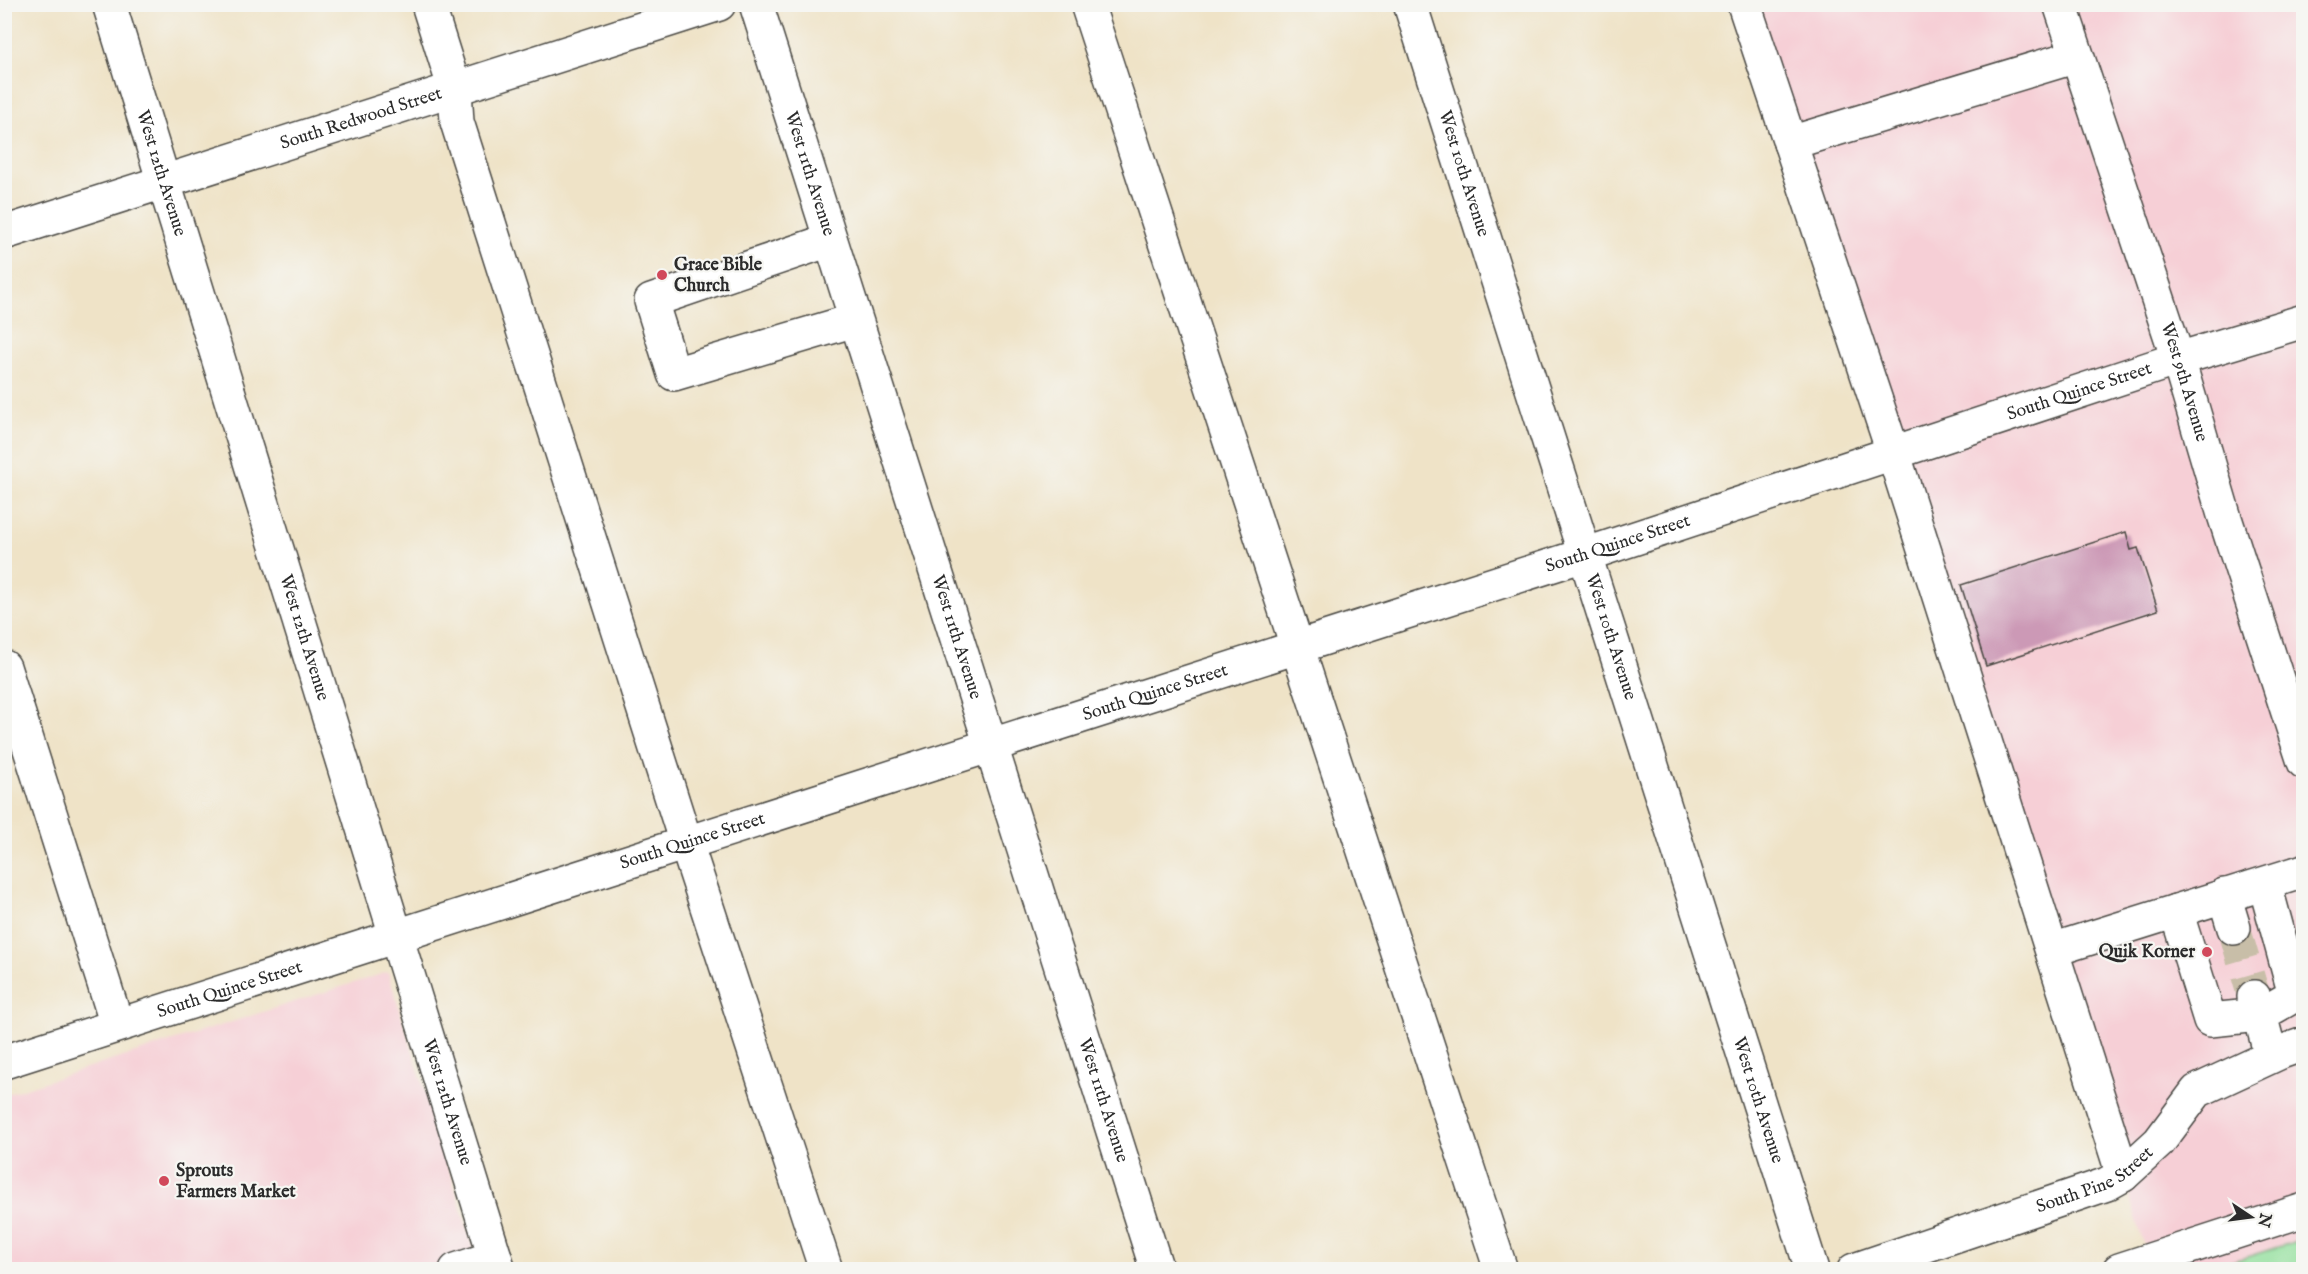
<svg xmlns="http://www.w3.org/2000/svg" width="2308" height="1274" viewBox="0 0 2308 1274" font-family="'IM FELL English',serif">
<rect width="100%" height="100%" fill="#f6f6f2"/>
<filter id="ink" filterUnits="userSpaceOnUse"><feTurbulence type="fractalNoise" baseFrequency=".0167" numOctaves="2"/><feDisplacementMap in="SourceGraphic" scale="12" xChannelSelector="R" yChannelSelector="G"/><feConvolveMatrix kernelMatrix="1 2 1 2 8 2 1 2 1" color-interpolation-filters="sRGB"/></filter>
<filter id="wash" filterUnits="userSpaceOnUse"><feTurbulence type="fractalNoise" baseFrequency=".008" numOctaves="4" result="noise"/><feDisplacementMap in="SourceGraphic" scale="24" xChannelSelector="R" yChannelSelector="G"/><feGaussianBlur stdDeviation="1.35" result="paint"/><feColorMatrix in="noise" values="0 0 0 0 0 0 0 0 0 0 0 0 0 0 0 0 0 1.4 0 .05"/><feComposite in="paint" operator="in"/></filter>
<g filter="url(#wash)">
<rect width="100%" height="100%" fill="#efe3c7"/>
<g fill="#f6cfd6">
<path d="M1744,5H2303V1269H2151L2123,1175Z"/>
<path d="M388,972L480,1269H5L4,1095Z"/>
</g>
<path fill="#93e09d" stroke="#5f8664" stroke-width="1.5" d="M2303,1239V1269H2209Z"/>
<g id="blocks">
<path fill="#cc99b6" d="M2126,532L2131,550L2138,548L2158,610L1986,666L1961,585Z"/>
</g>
</g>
<g filter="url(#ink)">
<use href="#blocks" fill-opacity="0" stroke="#484742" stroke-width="1.5"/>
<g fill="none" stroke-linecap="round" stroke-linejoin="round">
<path stroke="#c8bea8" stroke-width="33" stroke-dasharray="33 16" stroke-linecap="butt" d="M2234,928L2254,997"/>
<defs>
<g id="minor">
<path id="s1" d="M109,4L499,1270"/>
<path d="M428,4L455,90L457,122L686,843L826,1270"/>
<path id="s2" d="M756,4L1157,1270"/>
<path d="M1087,4L1501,1270"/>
<path id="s3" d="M1410,4L1812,1270"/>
<path d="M1744,4L1894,455L2123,1175"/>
<path d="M1790,143L2077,56"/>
<path id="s4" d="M4,233L719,4"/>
<path d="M830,240L651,301L674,374L855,320"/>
<path d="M4,667L117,1025"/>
<path d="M2265,885L2295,995L2260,1015L2271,1056"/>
<path d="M2224,895L2234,928"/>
<path d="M2176,911L2210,1020L2260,1015L2254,997"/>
<path d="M2052,950L2304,871"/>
<path id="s5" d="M4,1062L1584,555L2178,359"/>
<path d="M456,1270L495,1257"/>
<path id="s6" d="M1854,1270L2107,1184L2123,1175L2159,1142L2197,1091L2281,1052L2304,1044"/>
</g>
<g id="major">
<path id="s7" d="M2060,4L2178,359L2224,515L2304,762"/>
<path d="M2178,359L2304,321"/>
</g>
<path id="highway" d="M2119,1270L2304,1210"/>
</defs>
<use href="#minor" stroke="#484742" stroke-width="36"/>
<use href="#major" stroke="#484742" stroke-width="36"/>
<use href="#highway" stroke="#484742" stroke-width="36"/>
<use href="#minor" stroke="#fff" stroke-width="33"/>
<use href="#major" stroke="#fff" stroke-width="33"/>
<use href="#highway" stroke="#fff" stroke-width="33"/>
</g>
</g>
<g fill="#d1495b" stroke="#f6f6f2" stroke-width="2">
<circle cx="662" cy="275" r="6"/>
<circle cx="2207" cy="952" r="6"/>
<circle cx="164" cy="1181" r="6"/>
</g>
<g text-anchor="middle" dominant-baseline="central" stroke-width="4.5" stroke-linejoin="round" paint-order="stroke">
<g font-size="18" fill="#2b2b2b" stroke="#f6f6f2">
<text stroke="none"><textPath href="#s4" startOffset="375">South Redwood Street</textPath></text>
<text stroke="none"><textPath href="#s1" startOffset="177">West 12th Avenue</textPath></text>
<text stroke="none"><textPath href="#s2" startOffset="178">West 11th Avenue</textPath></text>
<text stroke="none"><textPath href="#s3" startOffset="178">West 10th Avenue</textPath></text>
<text stroke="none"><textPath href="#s7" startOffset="398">West 9th Avenue</textPath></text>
<text stroke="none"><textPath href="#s5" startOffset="2181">South Quince Street</textPath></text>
<text stroke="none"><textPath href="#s5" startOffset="1695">South Quince Street</textPath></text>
<text stroke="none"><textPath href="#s1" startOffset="663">West 12th Avenue</textPath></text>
<text stroke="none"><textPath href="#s2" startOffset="664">West 11th Avenue</textPath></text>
<text stroke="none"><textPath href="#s3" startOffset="664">West 10th Avenue</textPath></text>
<text stroke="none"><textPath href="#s5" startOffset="1209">South Quince Street</textPath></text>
<text stroke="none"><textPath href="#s5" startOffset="723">South Quince Street</textPath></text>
<text stroke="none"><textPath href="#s5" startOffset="237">South Quince Street</textPath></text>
<text stroke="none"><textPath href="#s2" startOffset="1150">West 11th Avenue</textPath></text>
<text stroke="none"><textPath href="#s3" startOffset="1150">West 10th Avenue</textPath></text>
<text stroke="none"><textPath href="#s1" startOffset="1149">West 12th Avenue</textPath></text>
<text stroke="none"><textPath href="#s6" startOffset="258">South Pine Street</textPath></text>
</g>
<g font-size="18" font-weight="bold" fill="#2b2b2b" stroke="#f6f6f2" text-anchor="start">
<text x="674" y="265">Grace Bible<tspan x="674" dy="21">Church</tspan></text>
<text x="2195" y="952" text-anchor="end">Quik Korner</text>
<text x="176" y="1171">Sprouts<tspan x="176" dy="21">Farmers Market</tspan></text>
</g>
</g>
<rect width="2308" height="1274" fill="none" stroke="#f6f6f2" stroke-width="24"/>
<g transform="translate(2251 1217) rotate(103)" stroke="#f6f6f2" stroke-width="4.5" paint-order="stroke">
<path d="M0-4.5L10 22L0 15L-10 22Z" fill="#2b2b2b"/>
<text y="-9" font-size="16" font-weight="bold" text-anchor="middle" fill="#2b2b2b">N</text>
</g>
</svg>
